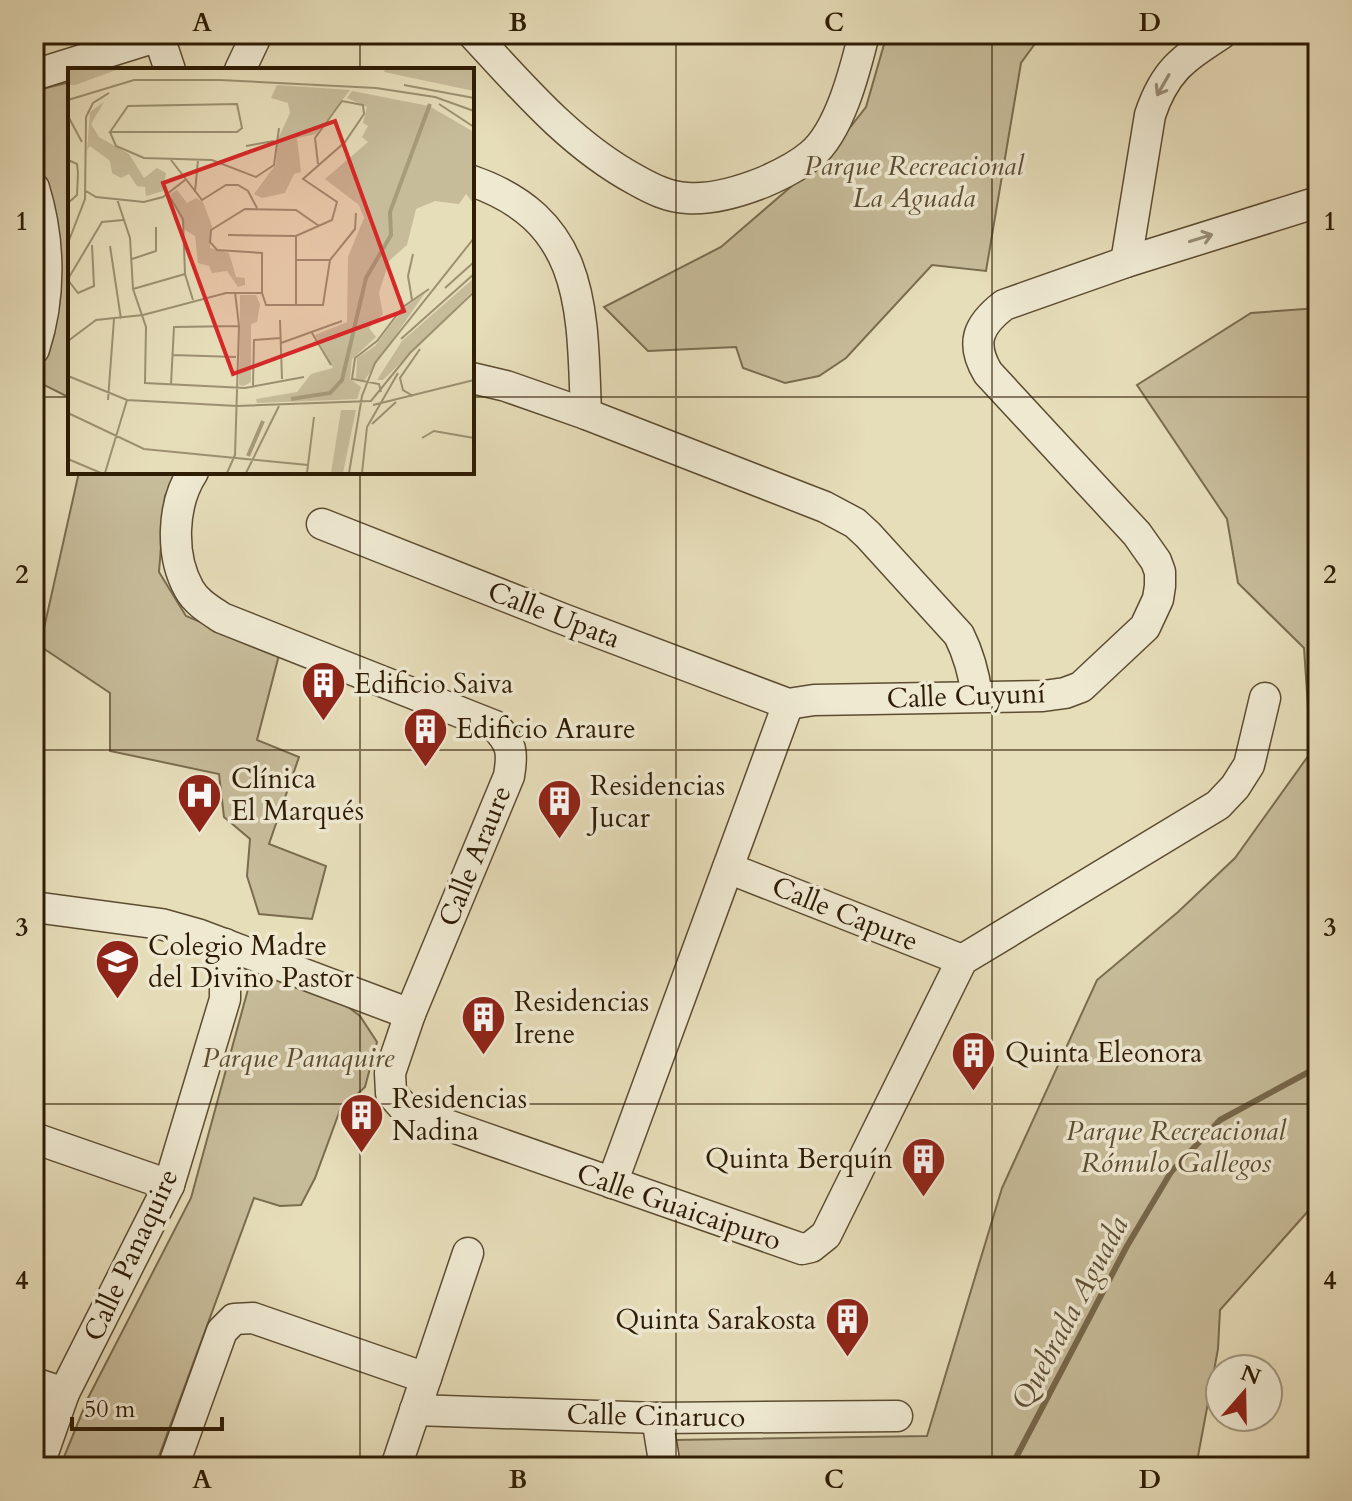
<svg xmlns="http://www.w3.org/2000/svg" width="1352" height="1501" viewBox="0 0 1352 1501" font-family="Cardo,serif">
<rect width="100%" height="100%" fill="#e6ddb9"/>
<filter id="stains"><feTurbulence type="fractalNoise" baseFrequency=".0025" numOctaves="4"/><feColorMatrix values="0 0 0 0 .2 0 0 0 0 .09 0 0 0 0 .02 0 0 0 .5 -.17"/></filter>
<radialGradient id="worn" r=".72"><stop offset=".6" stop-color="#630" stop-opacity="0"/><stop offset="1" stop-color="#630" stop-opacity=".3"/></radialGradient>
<g fill="#c7bc9a" stroke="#7a6c4f" stroke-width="2">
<path d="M887,34H1042L1021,63L986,271L932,265L846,358L819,376L785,383L743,368L736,347L648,351L604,307L721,247L830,153L866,107Z"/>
<path d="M70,82V398L36,381L50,229L34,166V91Z"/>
<path d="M1318,308V1200L1220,1310L1218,1349L1196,1467H678L674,1440L927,1436L1002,1188L1097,980L1178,912L1235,858L1311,752L1304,648L1238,583L1227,519L1137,385L1251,313Z"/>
<path d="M79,472H178L165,496L159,572L186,616L279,655L257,740L299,757L269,844L326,866L312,919L259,914L247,876L250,839L224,817L219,774L110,751V693L40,646Z"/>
<path d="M253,971L344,1004L360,1016L377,1042L365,1087L340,1110L315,1178L301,1205L280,1206L254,1198L155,1467H60L88,1398L191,1198Z"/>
</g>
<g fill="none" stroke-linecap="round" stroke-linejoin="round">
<path stroke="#77684b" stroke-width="6" d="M1011,1467L1127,1246L1171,1172L1220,1120L1318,1067"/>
<defs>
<g id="minor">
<path d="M158,34L170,70"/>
<path d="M473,34C522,87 571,145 636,180C652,189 668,197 687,198C713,200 739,192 764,182C780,175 797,167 811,155C840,131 855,70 864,34"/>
<path d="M240,70L257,34"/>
<path d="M34,75L159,36"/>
<path d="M472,181C587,221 582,311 586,414"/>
<path d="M34,188C50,240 51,297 34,349"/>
<path d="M1126,262L1150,115C1165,70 1183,59 1221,34"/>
<path d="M472,378L506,386L586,414L825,507L855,523L868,535L959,635C969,655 974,674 977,696"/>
<path d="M193,472C172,504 170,555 189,589C196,602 210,610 222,618L495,726C512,744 513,752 509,776L410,1014"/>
<path d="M322,524L563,619L788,704L814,700L1043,696L1065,693L1081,687L1145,627L1158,599L1160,586V572L1156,561L1137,534L988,373C970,343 978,325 1004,305L1126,262L1318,202"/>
<path d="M728,868L962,960"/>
<path d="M34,907L161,924L200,935L410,1014L390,1073L391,1093L407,1111L802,1249L811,1247L826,1235L962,960L1218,805L1235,787L1249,765L1265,698"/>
<path d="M34,1138L169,1185"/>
<path d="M612,1183L788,704"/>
<path d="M34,1383L64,1393"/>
<path d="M415,1410L657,1418L897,1416"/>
<path d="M657,1418L665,1467"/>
<path d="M38,1467L64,1393L169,1185L225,999V944"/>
<path d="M173,1467L222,1331L234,1319L253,1318L426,1378"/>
<path d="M396,1467L468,1253"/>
</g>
</defs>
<use href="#minor" stroke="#5c4c31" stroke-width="33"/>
<use href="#minor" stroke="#efe9d2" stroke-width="30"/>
</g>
<defs><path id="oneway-shaft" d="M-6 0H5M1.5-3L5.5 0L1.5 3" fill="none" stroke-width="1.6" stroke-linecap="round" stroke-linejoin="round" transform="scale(2)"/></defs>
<g stroke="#988d75">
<use href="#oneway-shaft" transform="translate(1163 85) rotate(120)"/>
<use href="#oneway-shaft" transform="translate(1201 238) rotate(-17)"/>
</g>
<path fill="none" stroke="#2e1c04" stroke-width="2" stroke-opacity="0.55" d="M360,34V70M676,34V1467M992,34V1467M34,397H70M472,397H1318M360,472V1467M34,750H1318M34,1104H1318"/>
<defs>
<symbol id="building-pin" viewBox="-11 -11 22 30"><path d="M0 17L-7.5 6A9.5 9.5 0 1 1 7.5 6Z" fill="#8f2418" stroke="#efe9d2"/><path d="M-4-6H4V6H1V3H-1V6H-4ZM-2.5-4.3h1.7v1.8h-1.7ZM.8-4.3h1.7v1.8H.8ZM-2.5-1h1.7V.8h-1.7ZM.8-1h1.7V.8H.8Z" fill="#fff"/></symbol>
<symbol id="hospital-pin" viewBox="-11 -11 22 30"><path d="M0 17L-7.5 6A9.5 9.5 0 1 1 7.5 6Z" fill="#8f2418" stroke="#efe9d2"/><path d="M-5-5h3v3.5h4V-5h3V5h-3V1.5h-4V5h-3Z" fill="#fff"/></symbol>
<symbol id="school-pin" viewBox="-11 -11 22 30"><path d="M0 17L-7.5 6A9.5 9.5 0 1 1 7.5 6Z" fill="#8f2418" stroke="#efe9d2"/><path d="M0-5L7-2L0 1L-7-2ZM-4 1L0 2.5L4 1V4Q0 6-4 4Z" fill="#fff"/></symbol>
</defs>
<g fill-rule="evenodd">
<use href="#building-pin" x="298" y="658" width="51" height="69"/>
<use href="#building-pin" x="400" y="704" width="51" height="69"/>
<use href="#hospital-pin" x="174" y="770" width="51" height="69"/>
<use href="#building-pin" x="534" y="776" width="51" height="69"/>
<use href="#school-pin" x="92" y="936" width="51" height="69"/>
<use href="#building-pin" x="458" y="992" width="51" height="69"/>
<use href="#building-pin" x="948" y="1028" width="51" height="69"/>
<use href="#building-pin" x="336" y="1090" width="51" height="69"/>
<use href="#building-pin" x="898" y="1134" width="51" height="69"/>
<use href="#building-pin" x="822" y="1294" width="51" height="69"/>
</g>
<g text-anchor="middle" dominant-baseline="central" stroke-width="7" stroke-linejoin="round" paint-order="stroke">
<g font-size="28" font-style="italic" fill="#5c4c31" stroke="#efe9d2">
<text x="914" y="166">Parque Recreacional<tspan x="914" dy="32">La Aguada</tspan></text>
<text x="298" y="1058">Parque Panaquire</text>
<text x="1176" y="1131">Parque Recreacional<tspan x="1176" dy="32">Rómulo Gallegos</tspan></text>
</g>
<g font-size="28" fill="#2e1c04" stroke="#efe9d2">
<text transform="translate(554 615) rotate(21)">Calle Upata</text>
<text transform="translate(966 696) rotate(-2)">Calle Cuyuní</text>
<text transform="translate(475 856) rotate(-68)">Calle Araure</text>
<text transform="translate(845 914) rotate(22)">Calle Capure</text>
<text transform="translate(679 1207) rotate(19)">Calle Guaicaipuro</text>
<text transform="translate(131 1255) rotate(-65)">Calle Panaquire</text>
<text transform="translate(656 1416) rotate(1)">Calle Cinaruco</text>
</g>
<g font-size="28" fill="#2e1c04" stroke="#efe9d2" text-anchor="start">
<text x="354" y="684">Edificio Saiva</text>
<text x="456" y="729">Edificio Araure</text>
<text x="231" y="779">Clínica<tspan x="231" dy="32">El Marqués</tspan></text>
<text x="590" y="786">Residencias<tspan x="590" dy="32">Jucar</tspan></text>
<text x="148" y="946">Colegio Madre<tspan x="148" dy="32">del Divino Pastor</tspan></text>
<text x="514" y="1002">Residencias<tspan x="514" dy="32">Irene</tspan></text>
<text x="1005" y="1053">Quinta Eleonora</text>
<text x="392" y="1099">Residencias<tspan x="392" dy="32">Nadina</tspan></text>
<text x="893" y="1159" text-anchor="end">Quinta Berquín</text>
<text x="816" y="1320" text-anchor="end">Quinta Sarakosta</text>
</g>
<g font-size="30" font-style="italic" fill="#5e4f34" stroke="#efe9d2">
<text transform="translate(1070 1313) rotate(-62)">Quebrada Aguada</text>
</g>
</g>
<g transform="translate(68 68)">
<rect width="406" height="406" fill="#e6ddb9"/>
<path d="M0,1H51L7,17H0ZM406,1V23L316,4L317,1ZM209,17L282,22L248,66L229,70L233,104L226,106L217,125L194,130L186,126L208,96L209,73L222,45L220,35L203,30ZM284,23L361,38L406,64V136L398,126L391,136L367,133L348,141L339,177L321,193L311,225L315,246L301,260L308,269L284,291L282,311L293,319L289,331L189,335L188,331L229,324L243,306L265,300L247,267L279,254L280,189L296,150L291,137L257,111L300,74L294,69L300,58L295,55L299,39L279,30ZM36,34L23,56L31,69L61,86L76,110L89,100L98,105L95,123L78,128L77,119L69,118L61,106L53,110L44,105L42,93L22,78L19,82L22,44ZM109,122L119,135L128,130L135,134L144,158L142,180L161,185L168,209L177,210V217L170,219L159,203L144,205L141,198L130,195L127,168L117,162L102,126ZM406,210V222L315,312H309L334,273ZM357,225L296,313L288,311L289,290L307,278L336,240ZM172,227H188L192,236L189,254L183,256V314L176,318L171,317ZM273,342H288L275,405H263Z" fill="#c7bc9a"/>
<path fill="none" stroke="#a79b7b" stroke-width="4" d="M223,331L262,325L274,312L298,210L323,167L322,144L362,36M180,388L195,353"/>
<path fill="none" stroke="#9c9071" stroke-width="2" d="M336,17L406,30M0,32L66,12H152L308,20L367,29L406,43M169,36L174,60L169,64H42L60,38ZM371,36L406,59M18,49L25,35L41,25M1,50L14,74M42,64L48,78L76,90L144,92L188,109L206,97L211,60M178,78L206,73M0,92L9,96L10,105L9,127L0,135M103,92L134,132L158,117H170L180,123L189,140M18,123L28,129L76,134L95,129L117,112M127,124L130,92M100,126L115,151L117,206L125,232M49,131L62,170L65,221L78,259L77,315L177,320L236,309M160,167L228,168L264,152L269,134L235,111L277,74L296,46L295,37L274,33L247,70L250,96M0,175L17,131L18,49M42,178L53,251M64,191L88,183V159M228,192H262M0,211L34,154L55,152M0,212L10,225L26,218L24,177M377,220L406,194M65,221L117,206M194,225V185L149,182L142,174L143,162L177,141L228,142L251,158M344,232L340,208L345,186M228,237V168M212,252L214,311M244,265L263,297M333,271L406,206M0,273L28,252L75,247L158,225H194L198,237H255L262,192L287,161L288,145M213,275L274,253M105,287L168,289M0,308L59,332L169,338L303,333L342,285L406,224M103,316L106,259L171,258M185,318L186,272L213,270M313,324L311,316L284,311L287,290L309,273L335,239L361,221M345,328L335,322L332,310L352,281M40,332L46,251M305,337L406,312M0,345L76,381L240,397M304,356L328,334M354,370L366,363L406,370M0,391L33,405M37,405L59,332M159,405L167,387L171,258L167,224M178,405L211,338M239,405L246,349M281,405L294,328L307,295L406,170M294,405L299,359L330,305"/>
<path fill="#d62828" fill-opacity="0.15" stroke="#d62828" stroke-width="4" d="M267,53L336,243L165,306L95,115Z"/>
<rect width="406" height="406" fill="none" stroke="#2e1c04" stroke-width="4"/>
</g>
<rect width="1352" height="1501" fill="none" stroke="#e6ddb9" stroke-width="88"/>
<g transform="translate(1244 1393) rotate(20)"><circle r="38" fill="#efe9d2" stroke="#a29780" stroke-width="2"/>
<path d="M0-6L14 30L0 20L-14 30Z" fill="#8f2418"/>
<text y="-12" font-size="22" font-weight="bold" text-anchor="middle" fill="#2e1c04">N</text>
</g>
<path d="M72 1417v12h150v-12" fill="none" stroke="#2e1c04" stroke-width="4"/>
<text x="84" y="1417" font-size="24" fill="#2e1c04" stroke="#efe9d2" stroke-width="6" paint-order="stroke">50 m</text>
<rect x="44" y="44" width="1264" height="1413" fill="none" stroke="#2e1c04" stroke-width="3"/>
<g font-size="26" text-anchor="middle" font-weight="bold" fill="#2e1c04">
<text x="202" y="31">A</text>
<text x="518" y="31">B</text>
<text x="834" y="31">C</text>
<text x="1150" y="31">D</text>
<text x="22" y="230">1</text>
<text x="1330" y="230">1</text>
<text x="22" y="583">2</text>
<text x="1330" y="583">2</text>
<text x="22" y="936">3</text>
<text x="1330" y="936">3</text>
<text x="22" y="1289">4</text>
<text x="1330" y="1289">4</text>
<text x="202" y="1488">A</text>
<text x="518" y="1488">B</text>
<text x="834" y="1488">C</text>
<text x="1150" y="1488">D</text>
</g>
<rect width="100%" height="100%" filter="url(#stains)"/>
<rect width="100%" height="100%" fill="url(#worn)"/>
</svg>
